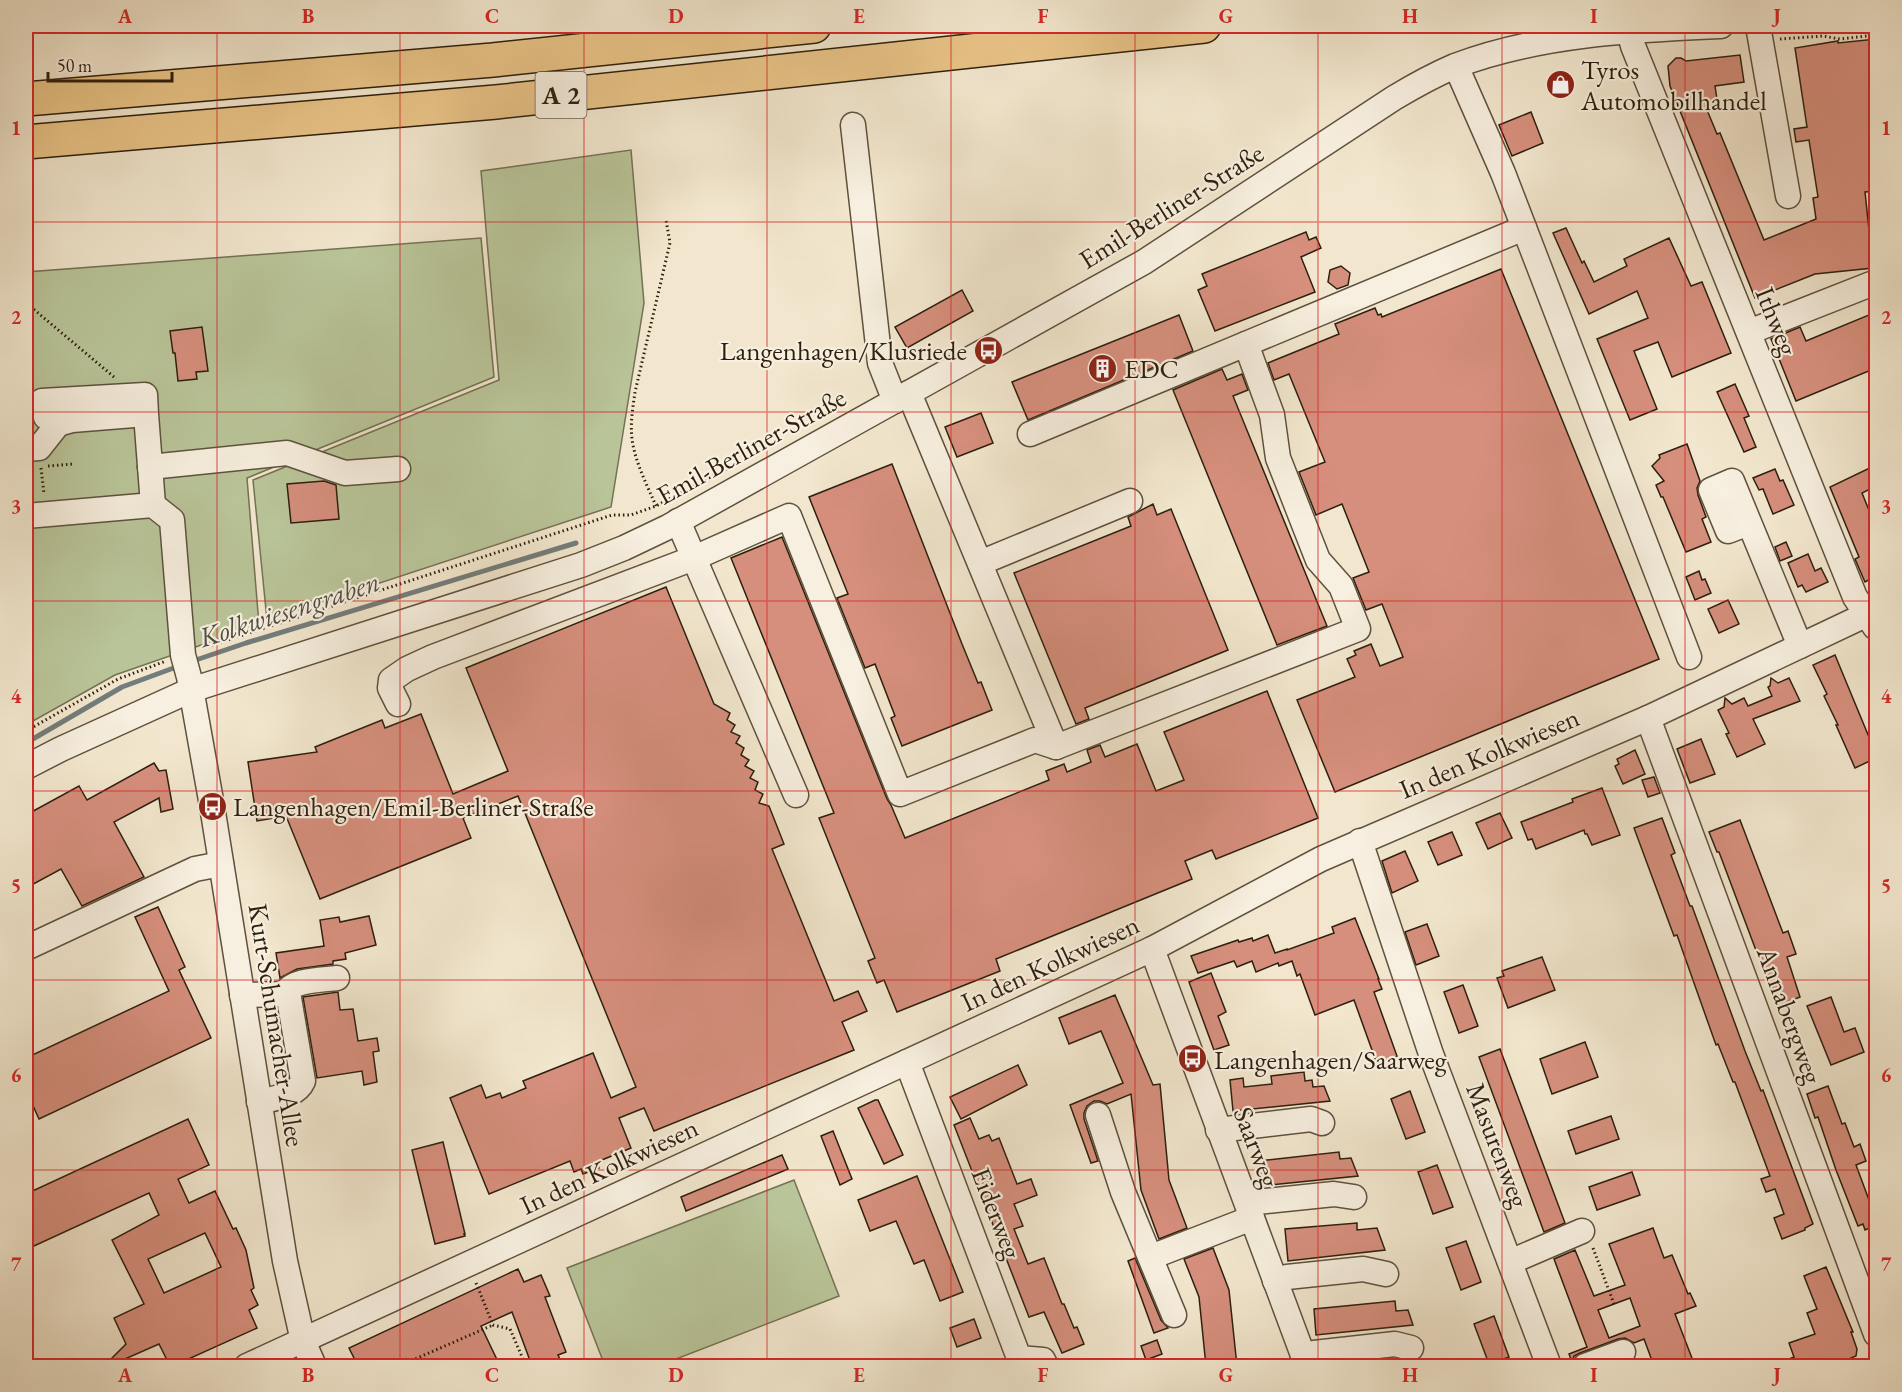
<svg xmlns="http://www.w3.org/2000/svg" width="1902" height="1392" viewBox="0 0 1902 1392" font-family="'EB Garamond',serif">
<rect width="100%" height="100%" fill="#f2e7ce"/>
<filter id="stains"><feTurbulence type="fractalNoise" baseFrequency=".00333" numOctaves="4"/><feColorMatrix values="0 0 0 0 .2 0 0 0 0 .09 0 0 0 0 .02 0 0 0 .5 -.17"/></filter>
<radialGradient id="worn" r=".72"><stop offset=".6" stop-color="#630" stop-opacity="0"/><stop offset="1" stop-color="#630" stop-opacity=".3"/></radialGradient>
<g fill="#b9c599" stroke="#737254" stroke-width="1.5">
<path d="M631,150L644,303L611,507L267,620L253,480L499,380L481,171Z"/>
<path d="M481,238L494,377L247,478L259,625L115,675L26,725V272Z"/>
<path d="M794,1180L839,1296L658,1366H605L567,1268Z"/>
</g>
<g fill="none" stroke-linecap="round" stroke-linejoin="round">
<g stroke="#737d7b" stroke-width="5">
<path d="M190,662L246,643L576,543"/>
<path d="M26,743L122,687L179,666"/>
</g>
</g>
<g fill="#d68f7d" stroke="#2d1f0e" stroke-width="1.5" fill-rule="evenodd">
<path d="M1876,39V191L1865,192L1873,268L1815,274L1755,298L1670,86L1668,66L1676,58H1681L1686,61L1740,55L1744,82L1715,86L1718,106L1707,110L1717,134L1720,133L1764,240L1816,219L1813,198L1818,197L1809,140L1796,142L1794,129L1807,127L1795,48L1838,41V43Z"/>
<path d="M1531,112L1543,143L1512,156L1499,125Z"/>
<path d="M1566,228L1582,263L1584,261L1594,282L1627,266L1624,259L1669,238L1691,286L1702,282L1731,353L1672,377L1658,342L1634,351L1657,409L1630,420L1597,339L1648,318L1637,291L1589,314L1553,233Z"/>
<path d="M1306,232L1309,240L1316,237L1321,248L1301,257L1315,292L1215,331L1198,290L1207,286L1202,274Z"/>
<path d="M1341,266L1350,273L1348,285L1337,289L1328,282L1330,270Z"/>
<path d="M1501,269L1659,659L1335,792L1297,700L1355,677L1347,659L1356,655L1354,651L1371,644L1380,666L1403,657L1382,604L1366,610L1353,578L1369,572L1342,504L1316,515L1299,472L1325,462L1289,374L1274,380L1268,363L1339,334L1335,324L1375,308L1378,315L1381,314L1382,317Z"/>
<path d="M962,290L973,311L907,348L895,327Z"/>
<path d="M1876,312V368L1796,401L1771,339L1800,327L1806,341Z"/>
<path d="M1179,315L1193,351L1028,420L1012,382Z"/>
<path d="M202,327L208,371L196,372L197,379L178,381L175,353H173L170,331Z"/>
<path d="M1222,369L1227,380L1242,374L1248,390L1233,396L1327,626L1277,645L1173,390Z"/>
<path d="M1735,384L1749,416L1744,418L1756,447L1744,452L1717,392Z"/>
<path d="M981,413L993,443L957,457L945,427Z"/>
<path d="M1687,444L1700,481L1697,488L1698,495L1706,517L1702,519L1711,542L1686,552L1663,497H1661L1656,485L1664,481L1652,466L1660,458L1659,455Z"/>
<path d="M892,464L962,644L978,683L981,682L992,710L902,746L891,718L895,716L875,664L865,668L837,598L848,594L809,497Z"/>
<path d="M1876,465V486L1862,493L1873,520L1876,519V576L1865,582L1855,559L1859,557L1830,487Z"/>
<path d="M1775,469L1780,481L1783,480L1794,505L1773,514L1763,489L1759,490L1753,478Z"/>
<path d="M324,481L336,485L339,519L291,523L287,484Z"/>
<path d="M1153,504L1157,515L1171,509L1228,650L1085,708L1089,719L1076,724L1014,573L1131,526L1128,517Z"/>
<path d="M782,537L887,799L891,805L905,838L1049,780L1046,771L1064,764L1067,772L1091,762L1087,750L1100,745L1105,757L1137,744L1156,791L1184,780L1164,732L1267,691L1318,818L1216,859L1212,850L1185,861L1192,879L996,959L1000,971L897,1012L884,980L877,983L868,961L875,958L819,818L834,813L731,558Z"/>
<path d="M1786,542L1792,556L1780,561L1775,547Z"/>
<path d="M1808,554L1815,571L1821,568L1828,582L1806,592L1802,585L1798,587L1788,563Z"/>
<path d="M1699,571L1702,580L1705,579L1711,593L1695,600L1686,577Z"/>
<path d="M666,587L714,704L730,713L727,720L735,725L731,732L740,736L736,743L744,748L741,755L749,760L745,766L754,771L750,778L758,782L755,790L763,794L759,803L769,806L784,844L772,849L834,1001L858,991L867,1011L842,1022L854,1050L654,1131L644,1108L619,1118L631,1148L597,1162L599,1168L583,1174L581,1169L574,1172L570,1161L489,1194L450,1098L481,1085L486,1098L500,1093L502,1098L526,1088L523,1081L593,1053L611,1098L636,1087L518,796L463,818L471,838L320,899L286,816L257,821L248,762L317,752L315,747L382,720L385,728L421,714L453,794L508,771L466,668Z"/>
<path d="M1728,600L1739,624L1719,633L1708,609Z"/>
<path d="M1835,655L1876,754V758L1855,768L1836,725H1838L1824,696L1827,694L1813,665Z"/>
<path d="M1771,678L1778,683L1789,678L1800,701L1753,719L1765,744L1737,757L1726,734L1729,733L1718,710L1724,707L1725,698L1732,704L1744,698L1748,706L1772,696L1768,687L1770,686Z"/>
<path d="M1701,739L1715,774L1690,783L1677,749Z"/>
<path d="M1635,750L1645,774L1623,784L1615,766L1619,764L1617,759Z"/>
<path d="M154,763L159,771L166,770L173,809L161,812L159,798L114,822L144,877L82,906L61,869L26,888V815L79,786L87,800Z"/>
<path d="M1654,777L1660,793L1648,797L1642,780Z"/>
<path d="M1602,788L1620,835L1592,845L1587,834H1585L1584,830L1536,849L1532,839L1528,840L1521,822L1573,802L1572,799Z"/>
<path d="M1500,813L1512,838L1488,849L1476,823Z"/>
<path d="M1662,818L1675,853L1671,855L1690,906H1692L1745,1051L1761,1091L1763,1090L1813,1224L1805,1228V1230L1782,1239L1774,1218L1784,1214L1775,1189L1766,1192L1761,1179L1770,1176L1735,1082H1733L1718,1044L1716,1045L1677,935L1674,936L1634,828Z"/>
<path d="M1740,820L1783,933L1788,931L1796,954L1787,957L1800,997L1782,1004L1780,999L1775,1001L1719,852H1717L1709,832Z"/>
<path d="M1452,832L1462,855L1438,865L1428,842Z"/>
<path d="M1405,851L1418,881L1392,893L1382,861Z"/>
<path d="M158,907L185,967L179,970L211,1038L39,1119L26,1090V1058L169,991L135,917Z"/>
<path d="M369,916L376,945L345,953L346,959L333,961V964L297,969L280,978L276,953L324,946L320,920L339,917L340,922Z"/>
<path d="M1355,918L1379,979H1378L1382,989L1374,992L1397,1056L1377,1064L1354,1000L1315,1015L1300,974L1297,976L1292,961L1279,966L1278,963L1256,972L1252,961L1237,967L1234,961L1198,973L1191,956L1238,940L1239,942L1252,938L1253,941L1268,935L1275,953L1287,949V950L1334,933L1332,927Z"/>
<path d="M1427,924L1439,956L1416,965L1405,932Z"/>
<path d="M1542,957L1555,990L1508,1008L1497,978L1504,976L1502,971Z"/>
<path d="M1211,973L1226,1012L1218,1016L1229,1045L1214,1050L1189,982Z"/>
<path d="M1463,985L1478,1026L1459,1033L1444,992Z"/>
<path d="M338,992L340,1010L353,1009L358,1041L377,1038L379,1051L373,1052L377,1082L364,1085L362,1071L317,1078L303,997Z"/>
<path d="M1115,995L1153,1085L1160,1084L1169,1180L1187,1228L1159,1239L1141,1190L1131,1094L1107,1104L1100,1101H1094L1087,1106L1084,1113V1119L1098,1161L1091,1163L1070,1105L1123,1083L1101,1031L1069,1044L1059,1018Z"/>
<path d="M1831,997L1844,1032L1855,1028L1864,1052L1831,1065L1807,1006Z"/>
<path d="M1585,1042L1598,1077L1552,1094L1540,1059Z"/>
<path d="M1500,1049L1565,1223L1544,1232L1479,1057Z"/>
<path d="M1018,1065L1027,1085L961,1119L950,1097Z"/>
<path d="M1304,1072L1305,1081L1312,1080L1313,1087L1324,1086L1330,1101L1233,1111L1230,1080L1243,1078L1244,1087L1272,1084L1271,1076Z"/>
<path d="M1828,1086L1842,1124L1845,1123L1854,1147L1860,1144L1866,1161L1856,1165L1869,1200L1876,1197V1225L1865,1230L1863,1224L1858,1226L1836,1170L1818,1117L1815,1118L1807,1094Z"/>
<path d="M1410,1091L1425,1132L1406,1139L1391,1099Z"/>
<path d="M875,1100H878L903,1155L884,1164L858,1108Z"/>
<path d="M1611,1116L1619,1139L1576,1154L1568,1131Z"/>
<path d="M970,1118L979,1139L989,1135L992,1141L999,1138L1017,1184L1031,1179L1037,1195L1014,1204L1023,1226L1014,1229L1028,1264L1044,1258L1062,1304H1064L1074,1328L1077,1327L1084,1344L1062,1353L1044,1312L1029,1317L954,1125Z"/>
<path d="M188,1119L209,1165L178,1179L189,1203L215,1191L233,1229L236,1228L246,1250L254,1288L251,1290L258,1305L249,1310L257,1328L173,1366H170L159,1344L109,1366H104L126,1344L114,1318L144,1304L112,1240L159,1215L149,1193L34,1246L26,1229V1194ZM205,1233L221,1267L164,1293L148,1259Z"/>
<path d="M833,1131L852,1179L840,1185L821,1136Z"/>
<path d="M443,1142L465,1234H464L465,1236L435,1244L412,1150Z"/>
<path d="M1339,1152L1340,1159L1351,1158L1358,1176L1260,1186L1258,1161Z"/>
<path d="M782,1155L788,1169L686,1211L681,1197Z"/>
<path d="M1437,1165L1453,1207L1433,1214L1418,1172Z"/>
<path d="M1632,1172L1640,1195L1597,1210L1589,1187Z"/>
<path d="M917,1176L963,1292L940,1301L924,1260L914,1264L896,1221L870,1231L858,1200Z"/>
<path d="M1357,1223V1230L1377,1228L1385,1250L1288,1261L1285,1229Z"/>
<path d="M1653,1228L1664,1258L1672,1255L1688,1294L1690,1293L1696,1306L1675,1314L1695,1366H1654L1644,1339L1634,1343L1625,1338L1618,1339L1580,1353L1574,1356L1572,1362L1569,1354L1587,1347L1554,1259L1575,1250L1594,1296L1625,1285L1609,1244ZM1630,1298L1640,1326L1609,1338L1598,1310Z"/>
<path d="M1466,1241L1481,1282L1461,1290L1446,1248Z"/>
<path d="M1213,1248L1229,1290L1237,1366H1206L1199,1297L1184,1259Z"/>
<path d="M1135,1258L1161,1320L1168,1328L1154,1333L1128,1261Z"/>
<path d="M1826,1267L1853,1332H1851L1857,1349L1856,1356L1837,1364L1836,1359L1818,1366H1771L1794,1357L1789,1343L1815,1334L1807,1313L1817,1309L1804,1276Z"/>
<path d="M518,1269L524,1282L541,1275L550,1296L545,1297L566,1352L558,1355L563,1366H532L512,1312L481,1326L500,1366H388L385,1362L376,1366H358L349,1348Z"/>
<path d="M1395,1301L1396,1311L1408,1310L1413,1325L1316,1335L1314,1309Z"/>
<path d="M1494,1316L1509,1357L1489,1364L1474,1324Z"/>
<path d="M974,1319L981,1338L957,1347L950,1328Z"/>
<path d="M1157,1340L1162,1354L1146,1360L1141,1346Z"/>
</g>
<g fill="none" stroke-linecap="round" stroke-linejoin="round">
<defs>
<g id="minor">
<path d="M1758,26L1788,196"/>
<path d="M1629,31L1633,46L1855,597L1875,627"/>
<path d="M1456,66L1503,173L1689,657"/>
<path d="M853,125L880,363L895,401"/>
<path d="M1749,332L1871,284"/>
<path d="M909,393L1056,747"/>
<path d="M146,414L145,395L42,401L46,417L58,424L72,420L146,414L153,505"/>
<path d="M1030,434L1524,228"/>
<path d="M26,449L39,448L58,424"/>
<path d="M150,467L287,453L345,473L398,469"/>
<path d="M26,516L153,505L172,520L183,655L189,677L212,806L285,1261L303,1341L314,1366"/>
<path d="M678,521L796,795"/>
<path d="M1749,523L1728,531L1711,490L1732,481L1800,646"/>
<path d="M980,563L1130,501"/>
<path d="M398,704L390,688L391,680L407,669L433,657L694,558L789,516L900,794L1035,740L1056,747L1358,629L1341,586L1318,560L1278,458L1272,415L1246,344"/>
<path d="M1648,718L1876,1334"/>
<path d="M26,767L61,749L191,690L581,565L624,548L668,527L1144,262L1394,98C1414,86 1434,75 1455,66C1539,34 1632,30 1721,26"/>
<path d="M1360,841L1431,1054L1549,1366"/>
<path d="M26,948L195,869L221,864"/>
<path d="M1152,949L1307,1366"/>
<path d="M285,994C292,979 322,980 337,978"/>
<path d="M242,995L285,994L289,998L303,1081C296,1097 273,1098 259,1102"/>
<path d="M907,1062L1019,1358L1043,1360L1046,1366"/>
<path d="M1098,1115L1123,1192L1174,1315"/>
<path d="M1218,1130L1311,1119L1322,1123"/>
<path d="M1247,1203L1334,1194L1354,1197"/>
<path d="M1151,1257L1252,1218"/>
<path d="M1510,1262L1582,1231"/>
<path d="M1275,1281L1287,1277L1363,1269L1386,1274"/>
<path d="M1303,1357L1314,1353L1395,1344L1411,1348"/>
<path d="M247,1366L1152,949L1321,859L1648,718L1876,610"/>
<path d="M1585,1366L1623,1352"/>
</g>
<g id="highway">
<path d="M26,99L493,60L814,26"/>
<path d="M26,142L496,102L1204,26"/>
</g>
</defs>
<use href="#minor" stroke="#5e513e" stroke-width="27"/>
<use href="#highway" stroke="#2d1f0e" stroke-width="36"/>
<g stroke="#2d1f0e" stroke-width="3" stroke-dasharray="1.5 3" stroke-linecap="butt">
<path d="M1780,39L1823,36L1840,39L1876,35"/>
<path d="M26,305L31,307L114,377"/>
<path d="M48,466L73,464"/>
<path d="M41,468L44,494"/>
<path d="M656,506C647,485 635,462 632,439C630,423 633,407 635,392L670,243L666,220"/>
<path d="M203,648L612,515H631L656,506L739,462"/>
<path d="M26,731L118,679L166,661"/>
<path d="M1593,1248L1614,1304"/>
<path d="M476,1283L493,1325L510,1329L526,1366"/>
<path d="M399,1366L493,1325"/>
</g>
<use href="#minor" stroke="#f7efdf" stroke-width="24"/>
<use href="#highway" stroke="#e9c487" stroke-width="33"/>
</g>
<path fill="none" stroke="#d62828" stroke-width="1.5" stroke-opacity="0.55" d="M217,26V1366M400,26V1366M584,26V1366M767,26V1366M951,26V1366M1135,26V1366M1318,26V1366M1502,26V1366M1685,26V1366M26,222H1876M26,412H1876M26,601H1876M26,791H1876M26,980H1876M26,1170H1876"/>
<defs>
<symbol id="shop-disc" viewBox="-11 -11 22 22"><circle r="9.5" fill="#8f2418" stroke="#f7efdf"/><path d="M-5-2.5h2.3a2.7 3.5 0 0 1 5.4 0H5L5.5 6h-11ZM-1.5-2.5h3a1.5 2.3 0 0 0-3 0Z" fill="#fff"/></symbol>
<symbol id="bus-disc" viewBox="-11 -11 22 22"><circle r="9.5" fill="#8f2418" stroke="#f7efdf"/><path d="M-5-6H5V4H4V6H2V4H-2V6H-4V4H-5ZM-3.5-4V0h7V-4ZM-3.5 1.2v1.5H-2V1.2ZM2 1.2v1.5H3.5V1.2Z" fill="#fff"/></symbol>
<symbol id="building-disc" viewBox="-11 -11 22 22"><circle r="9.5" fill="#8f2418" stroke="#f7efdf"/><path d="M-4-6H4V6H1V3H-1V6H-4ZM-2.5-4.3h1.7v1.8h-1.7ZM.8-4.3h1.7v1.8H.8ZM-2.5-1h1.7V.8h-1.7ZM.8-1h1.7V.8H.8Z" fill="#fff"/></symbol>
</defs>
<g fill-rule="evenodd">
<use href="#shop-disc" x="1544" y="68" width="33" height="33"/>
<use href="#bus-disc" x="972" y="334" width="33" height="33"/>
<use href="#building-disc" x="1086" y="352" width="33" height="33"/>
<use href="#bus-disc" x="196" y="790" width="33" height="33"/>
<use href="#bus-disc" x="1176" y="1042" width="33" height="33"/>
</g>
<g text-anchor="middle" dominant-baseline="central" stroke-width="4.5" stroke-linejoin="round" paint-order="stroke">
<rect fill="#f7efdf" stroke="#6a5d4d" stroke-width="1.5" x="535.5" y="72" width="51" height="46" rx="4.5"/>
<g font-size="26" font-weight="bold" fill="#2d1f0e">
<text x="561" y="95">A 2</text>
</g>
<g font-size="27" fill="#2d1f0e" stroke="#f7efdf" text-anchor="start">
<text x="1581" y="69">Tyros<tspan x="1581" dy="31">Automobilhandel</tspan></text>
<text x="967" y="350" text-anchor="end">Langenhagen/Klusriede</text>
<text x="1124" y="368">EDC</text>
<text x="233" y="806">Langenhagen/Emil-Berliner-Straße</text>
<text x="1214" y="1059">Langenhagen/Saarweg</text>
</g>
<g font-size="27" fill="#2d1f0e" stroke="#f7efdf">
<text transform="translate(1171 206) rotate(-32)">Emil-Berliner-Straße</text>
<text transform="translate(1777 321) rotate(68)">Ithweg</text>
<text transform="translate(751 446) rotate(-29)">Emil-Berliner-Straße</text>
<text transform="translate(1489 753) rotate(-23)">In den Kolkwiesen</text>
<text transform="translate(1050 963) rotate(-25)">In den Kolkwiesen</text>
<text transform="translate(1790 1015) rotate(70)">Annabergweg</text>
<text transform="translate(277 1025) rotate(81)">Kurt-Schumacher-Allee</text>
<text transform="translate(1498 1145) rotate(69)">Masurenweg</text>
<text transform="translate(1257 1147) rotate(69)">Saarweg</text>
<text transform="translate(609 1166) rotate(-25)">In den Kolkwiesen</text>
<text transform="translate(997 1213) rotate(69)">Eiderweg</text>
</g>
<g font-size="28" font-style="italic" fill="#504e45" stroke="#f7efdf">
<text transform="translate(289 609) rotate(-18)">Kolkwiesengraben</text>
</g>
</g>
<rect width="1902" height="1392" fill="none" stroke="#f2e7ce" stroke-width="66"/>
<path d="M48 72v9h124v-9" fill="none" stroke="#2d1f0e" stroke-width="3"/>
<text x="57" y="72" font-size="18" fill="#2d1f0e" stroke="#f7efdf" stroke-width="4.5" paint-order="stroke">50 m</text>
<rect x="33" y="33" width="1836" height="1326" fill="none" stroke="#d62828" stroke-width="2"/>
<g font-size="20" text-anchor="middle" font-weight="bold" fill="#d62828">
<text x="125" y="23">A</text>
<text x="308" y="23">B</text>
<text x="492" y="23">C</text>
<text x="676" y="23">D</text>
<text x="859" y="23">E</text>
<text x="1043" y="23">F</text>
<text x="1226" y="23">G</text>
<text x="1410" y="23">H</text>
<text x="1594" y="23">I</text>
<text x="1777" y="23">J</text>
<text x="16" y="135">1</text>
<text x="1886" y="135">1</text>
<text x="16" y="324">2</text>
<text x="1886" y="324">2</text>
<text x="16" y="513">3</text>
<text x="1886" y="513">3</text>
<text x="16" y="703">4</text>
<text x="1886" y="703">4</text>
<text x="16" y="892">5</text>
<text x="1886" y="892">5</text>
<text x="16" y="1082">6</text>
<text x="1886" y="1082">6</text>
<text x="16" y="1271">7</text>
<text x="1886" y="1271">7</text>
<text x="125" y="1382">A</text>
<text x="308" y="1382">B</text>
<text x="492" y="1382">C</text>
<text x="676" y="1382">D</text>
<text x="859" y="1382">E</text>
<text x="1043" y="1382">F</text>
<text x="1226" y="1382">G</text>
<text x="1410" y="1382">H</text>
<text x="1594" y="1382">I</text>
<text x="1777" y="1382">J</text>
</g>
<rect width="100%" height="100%" filter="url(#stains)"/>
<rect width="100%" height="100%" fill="url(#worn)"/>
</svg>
